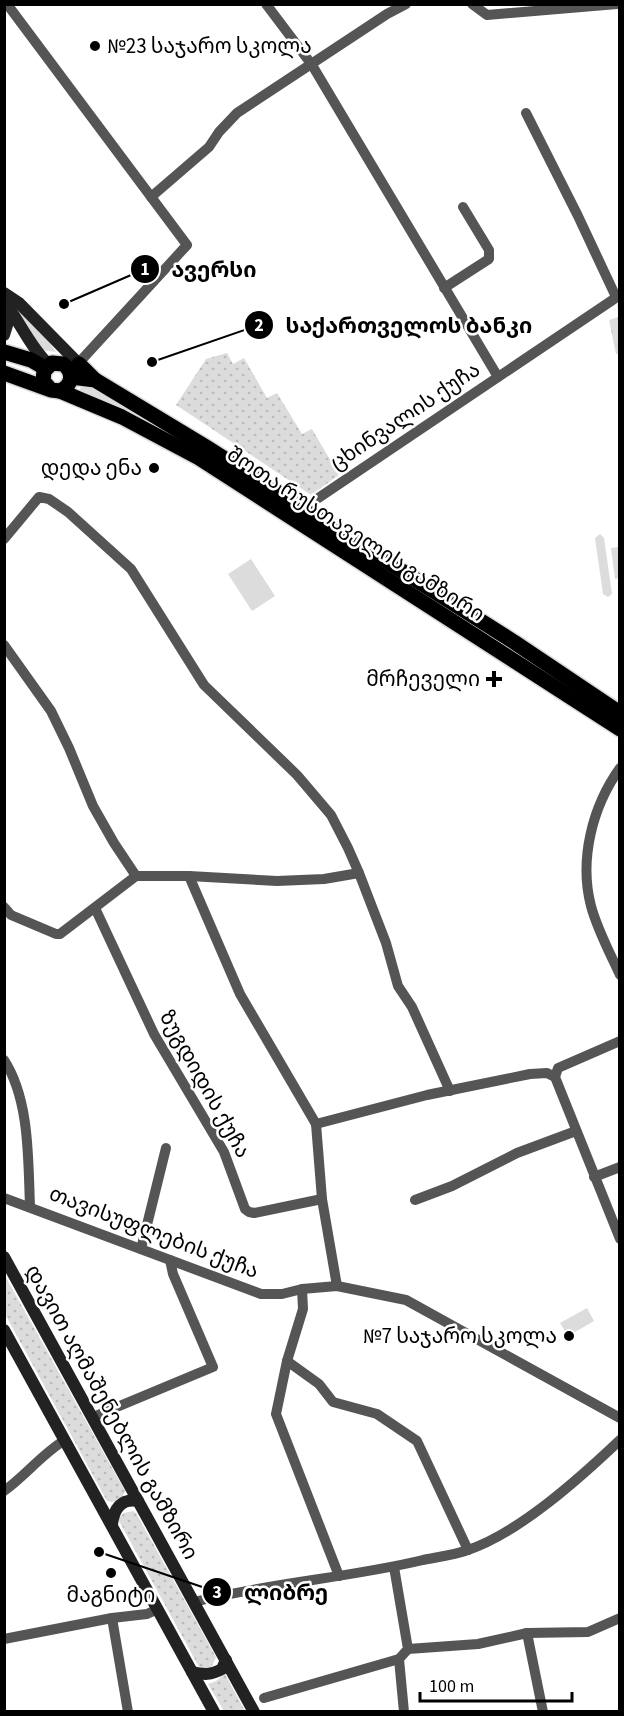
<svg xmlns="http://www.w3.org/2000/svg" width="624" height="1716" viewBox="0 0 624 1716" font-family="'Source Sans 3','Noto Sans Georgian',sans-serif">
<defs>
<pattern id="forest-crowns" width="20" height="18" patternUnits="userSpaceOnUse" patternTransform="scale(1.5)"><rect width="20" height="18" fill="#dcdcdc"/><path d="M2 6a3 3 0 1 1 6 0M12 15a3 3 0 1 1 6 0" fill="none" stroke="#bbb"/></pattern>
<pattern id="park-dots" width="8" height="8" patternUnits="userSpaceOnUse" patternTransform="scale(1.5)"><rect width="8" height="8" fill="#dcdcdc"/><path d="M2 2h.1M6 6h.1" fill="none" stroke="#bbb" stroke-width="1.8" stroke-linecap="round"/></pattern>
</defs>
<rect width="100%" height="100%" fill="#fff"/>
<g fill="#dcdcdc">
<path d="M17,309L47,339L56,352L40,350Z"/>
<path d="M84,383L123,404L171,434L131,414L78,392Z"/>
<path d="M600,534L604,538L612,594L608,597L603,594L595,538Z"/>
<path d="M619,547V578L615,579L611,548Z"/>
<path d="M251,559L275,596L252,611L228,574Z"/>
<path d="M587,1308L594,1321L568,1336L560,1323Z"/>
</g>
<path fill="url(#forest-crowns)" d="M619,303V354H616L609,320L619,317L617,305Z"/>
<g fill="url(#park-dots)">
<path d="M227,353L233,364L244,358L267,398L277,393L302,434L312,429L339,475L311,495L176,405L206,359Z"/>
<path d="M4,1274L125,1491L121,1500L112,1502L107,1501L5,1314Z"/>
<path d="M133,1511L136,1513L216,1657L212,1666L206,1670L199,1667L119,1521V1518L124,1513Z"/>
<path d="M225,1674L245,1711H224L208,1684L216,1681Z"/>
</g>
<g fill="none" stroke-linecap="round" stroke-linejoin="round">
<defs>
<g id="primary">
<path d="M4,352L31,360L45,368"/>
<path d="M79,364L95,380"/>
<path d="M4,373L51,390L60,391C73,385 74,372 63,364L52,363L44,371L43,381L51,390"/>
<path d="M71,377L95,380L206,447L514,642L620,713"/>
<path d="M60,391L122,417L199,458L620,729"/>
</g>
</defs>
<use href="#primary" stroke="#dbdbdb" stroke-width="18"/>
<g stroke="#555" stroke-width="10">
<path d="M7,4L187,245L74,368"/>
<path d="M266,4L312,65L498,377"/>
<path d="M472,4L487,15L617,4"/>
<path d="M526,113L578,216L616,297"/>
<path d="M151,197L209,147L219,132L237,113L387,14L406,4"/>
<path d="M444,288L489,259V250L463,207"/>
<path d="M302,509L620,295"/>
<path d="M4,539L39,497L49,499L68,512L131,569L204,685L297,775L331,815L348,848L359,873L386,943L398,986L412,1007L450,1091"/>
<path d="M4,645L51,711L69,748L93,806L114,843L136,876"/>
<path d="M620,768C592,807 579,860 591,906C597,929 610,953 620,975"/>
<path d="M189,876L240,994L316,1124L322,1199L337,1286"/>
<path d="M4,907L11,915L56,934H60L136,876H189L277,881L324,879L359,873"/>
<path d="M95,908L154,1034L224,1152L245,1209L249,1212L254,1213L322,1199"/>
<path d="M4,1060C30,1100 28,1160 30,1206"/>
<path d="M555,1077L558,1068L620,1041"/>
<path d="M316,1124L427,1095L530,1074L547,1073L555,1077L620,1239"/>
<path d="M594,1177L620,1167"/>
<path d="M4,1198L261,1294H282L302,1289L337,1286L406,1300L620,1418"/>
<path d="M415,1200L452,1186L517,1153L576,1131"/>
<path d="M141,1249L166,1148"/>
<path d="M302,1289L303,1309L287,1361L276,1414L339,1576"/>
<path d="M287,1361L319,1384L333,1402L377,1414L417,1441L468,1550"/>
<path d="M93,1417L213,1367L173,1274L170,1260"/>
<path d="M4,1491C25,1476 43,1453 65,1440"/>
<path d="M394,1567L408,1649L399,1659L404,1712"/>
<path d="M194,1602C269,1583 348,1578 423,1560C438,1557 454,1555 468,1550C519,1533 581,1477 620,1440"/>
<path d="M112,1618L128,1712"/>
<path d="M527,1633L543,1712"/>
<path d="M4,1639L112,1618L147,1614L158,1609"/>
<path d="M408,1649L478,1644L527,1633L588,1632L620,1618"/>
<path d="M264,1698L399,1659"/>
</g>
<g stroke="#222" stroke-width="12">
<path d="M4,293L19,303L79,364"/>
<path d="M4,301C20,322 30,347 49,365"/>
<path d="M4,335L8,322L5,306"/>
<path d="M4,1257L254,1712"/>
<path d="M4,1330L214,1712"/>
<path d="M112,1524C114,1509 121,1498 138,1501"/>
<path d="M192,1672C204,1675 211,1675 222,1669L226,1660"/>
</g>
<use href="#primary" stroke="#000" stroke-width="15"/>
</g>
<g fill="#000" stroke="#fff" stroke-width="2">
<circle cx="95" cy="46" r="6"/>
<circle cx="154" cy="468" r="6"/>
<path d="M491 670h6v6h6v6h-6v6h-6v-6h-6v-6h6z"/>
<circle cx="569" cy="1336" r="6"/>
<circle cx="111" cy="1573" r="6"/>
</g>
<g text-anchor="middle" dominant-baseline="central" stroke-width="5" stroke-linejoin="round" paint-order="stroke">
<g font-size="21" fill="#000" stroke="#fff" text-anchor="end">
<text x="107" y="46" text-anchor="start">№23 საჯარო სკოლა</text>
<text x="142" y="468">დედა ენა</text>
<text x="480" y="679">მრჩეველი</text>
<text x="557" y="1336">№7 საჯარო სკოლა</text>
<text x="111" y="1595" text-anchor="middle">მაგნიტი</text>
</g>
<g font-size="21" fill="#000" stroke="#fff">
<text transform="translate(405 416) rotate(-34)">ცხინვალის ქუჩა</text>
<text transform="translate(356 534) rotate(33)">შოთა რუსთაველის გამზირი</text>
<text transform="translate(205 1084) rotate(61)">ზუგდიდის ქუჩა</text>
<text transform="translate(154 1232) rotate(21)">თავისუფლების ქუჩა</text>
<text transform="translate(112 1412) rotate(61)">დავით აღმაშენებლის გამზირი</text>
</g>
</g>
<path fill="none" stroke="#000" stroke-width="2" d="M64 304L145 269M152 362L259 325M99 1552L217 1592"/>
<g fill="#000" stroke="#fff" stroke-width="2">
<circle cx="64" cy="304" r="6"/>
<circle cx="152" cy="362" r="6"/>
<circle cx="99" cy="1552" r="6"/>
<circle cx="145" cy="269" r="15"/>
<circle cx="259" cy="325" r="15"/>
<circle cx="217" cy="1592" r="15"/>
</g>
<g font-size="18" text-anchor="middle" font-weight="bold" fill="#fff">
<text x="145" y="275">1</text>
<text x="259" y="331">2</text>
<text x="217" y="1598">3</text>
</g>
<g font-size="22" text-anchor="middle" font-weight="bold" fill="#000" stroke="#fff" stroke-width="5" stroke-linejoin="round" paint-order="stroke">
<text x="214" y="277">ავერსი</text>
<text x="409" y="333">საქართველოს ბანკი</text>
<text x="286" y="1600">ლიბრე</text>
</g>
<rect width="624" height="1716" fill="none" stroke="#000000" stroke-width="12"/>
<path d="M420 1692v9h152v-9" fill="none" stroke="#000000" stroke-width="3"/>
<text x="429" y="1692" font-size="18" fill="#000000" stroke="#ffffff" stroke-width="4.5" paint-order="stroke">100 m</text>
</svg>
